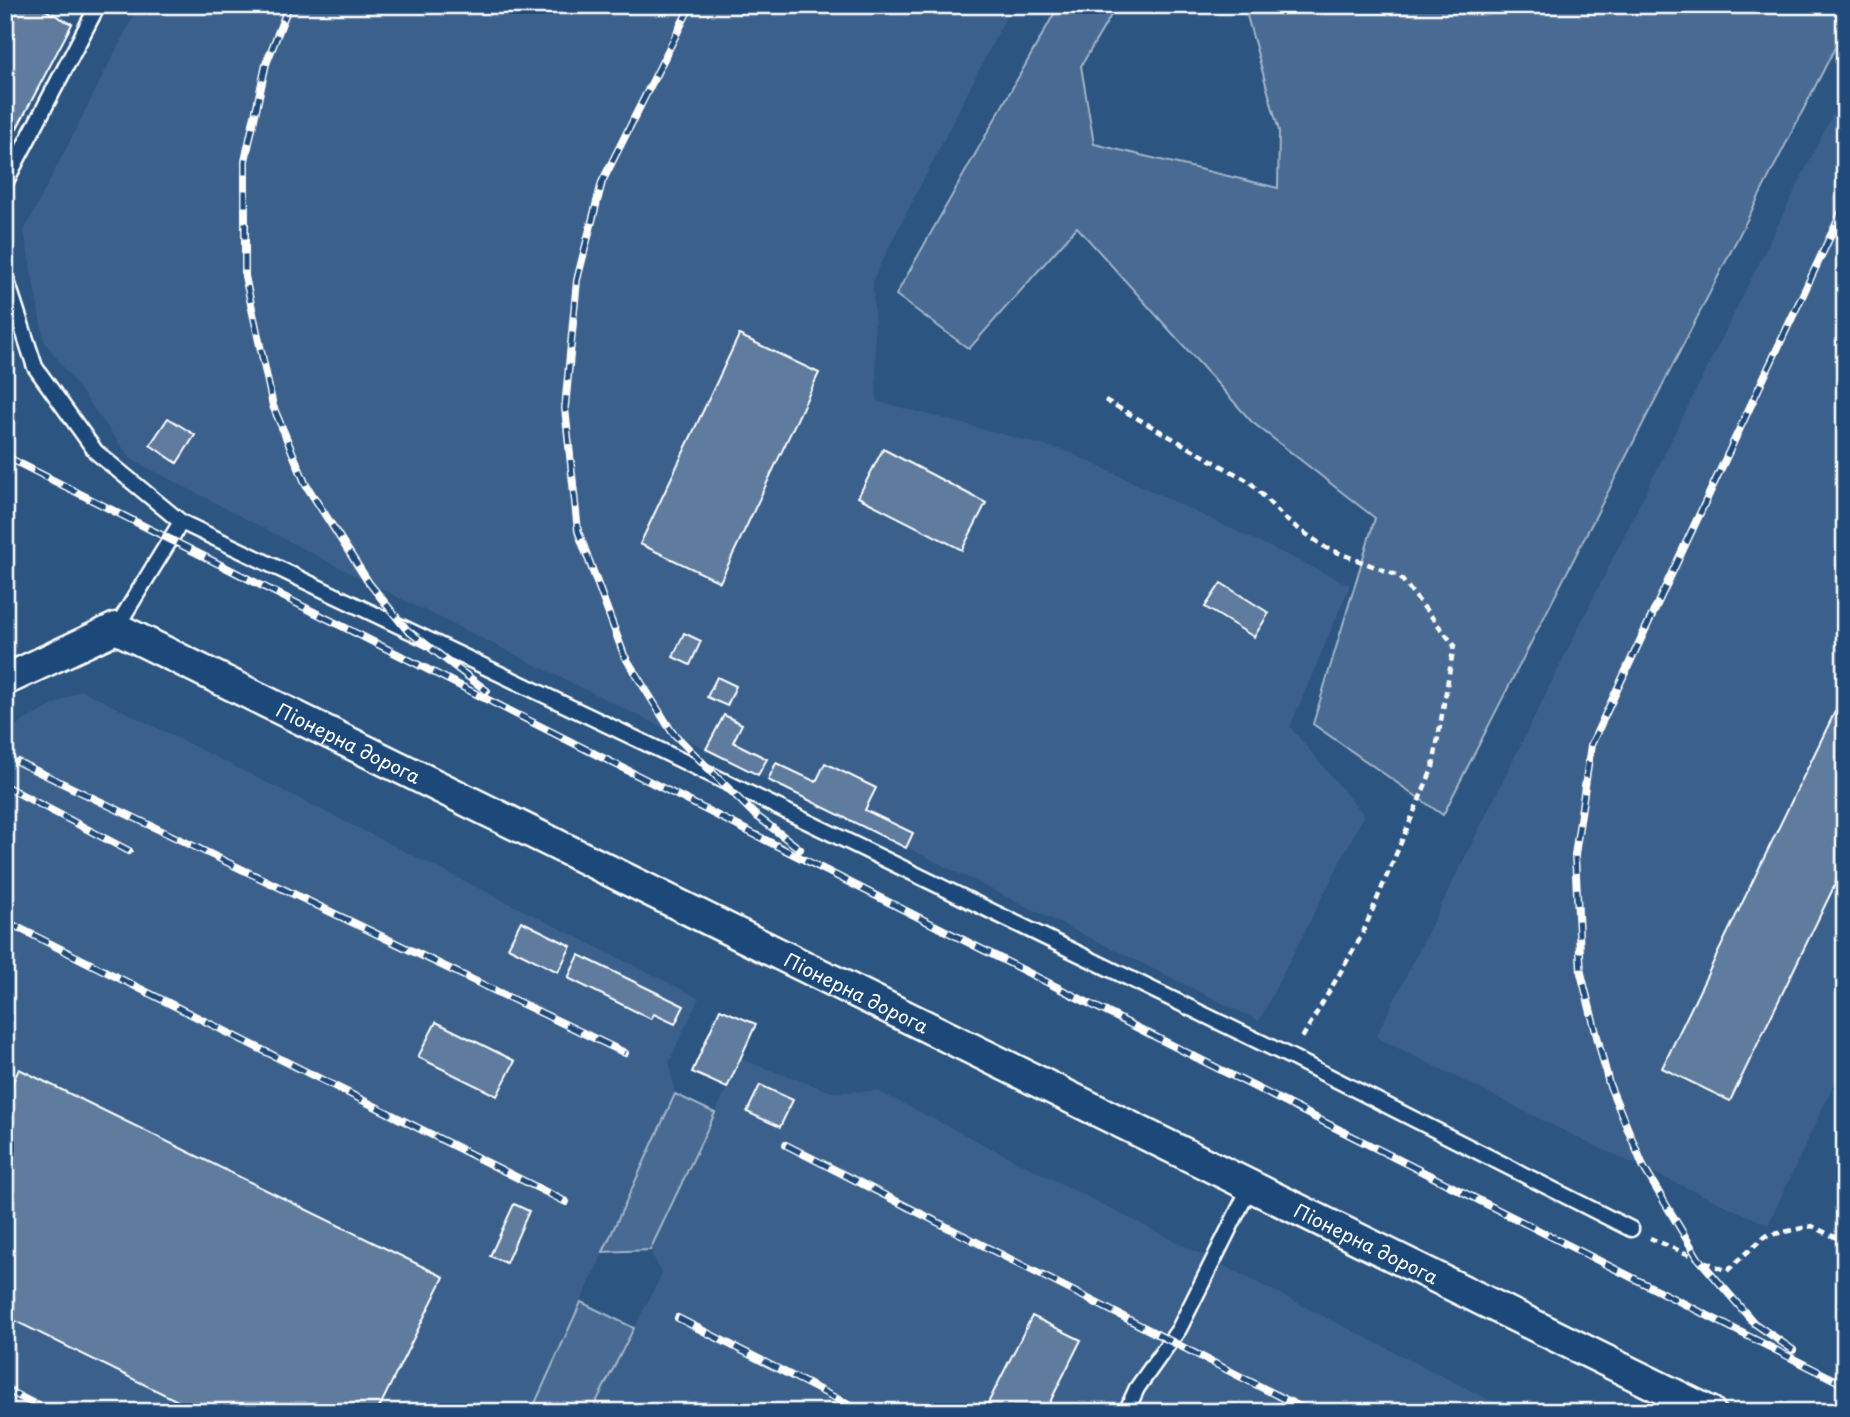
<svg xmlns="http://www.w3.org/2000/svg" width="1850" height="1417" viewBox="0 0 1850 1417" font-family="'Playpen Sans',sans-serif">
<rect width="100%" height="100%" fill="#2c5582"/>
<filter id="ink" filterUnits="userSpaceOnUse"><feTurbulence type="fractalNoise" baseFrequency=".0143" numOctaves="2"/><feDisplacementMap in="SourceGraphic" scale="14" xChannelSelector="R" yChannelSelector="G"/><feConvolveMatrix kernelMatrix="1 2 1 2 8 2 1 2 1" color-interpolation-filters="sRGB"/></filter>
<g filter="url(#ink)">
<g fill="#3b618b">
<path d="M139,5H1012L873,279L877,401L1069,452L1350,585L1290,727L1364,815L1259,1021L369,583L131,459L44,341L24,231Z"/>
<path d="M1845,89V1060L1768,1225L1582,1140L1376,1037Z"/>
<path d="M81,690L699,998L669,1062L675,1094L531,1412H5V731Z"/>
<path d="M720,1009L756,1024L740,1059L832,1092L878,1091L1513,1412H591L662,1274L650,1250L727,1088L692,1072Z"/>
</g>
<g fill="#486b92" stroke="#a4b5c8" stroke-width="2">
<path d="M1059,5H1117L1081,66L1094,144L1278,188L1279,131L1244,5H1845V28L1443,815L1313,724L1375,518L1252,422L1077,227L969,349L896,295Z"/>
<path d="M675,1094L715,1113L650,1250L603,1252Z"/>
<path d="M581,1302L634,1328L591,1412H531Z"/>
</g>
<g fill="#5e7c9f" stroke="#fff" stroke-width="2">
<path d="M17,5H36L72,24L6,149L5,18L9,20Z"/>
<path d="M739,335L819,373L720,582L640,544Z"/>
<path d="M168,418L195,435L177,463L150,445Z"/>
<path d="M883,449L986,503L962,550L858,497Z"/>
<path d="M1221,583L1269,613L1254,637L1205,607Z"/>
<path d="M684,633L701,641L690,665L673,657Z"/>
<path d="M717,677L736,686L727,706L707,697Z"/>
<path d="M1845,691V864L1730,1101L1662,1068Z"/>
<path d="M724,715L742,724L733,742L767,759L758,775L706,749Z"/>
<path d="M776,763L816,782L825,763L876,788L865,810L913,833L906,848L768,780Z"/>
<path d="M521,921L571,946L558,972L508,947Z"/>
<path d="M579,955L684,1006L675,1024L654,1014L651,1019L568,978Z"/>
<path d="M720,1009L756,1024L727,1088L692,1072Z"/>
<path d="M436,1022L515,1061L497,1096L418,1057Z"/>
<path d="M19,1069L444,1277L377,1412H200L5,1316V1098Z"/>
<path d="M760,1085L793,1100L780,1127L747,1112Z"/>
<path d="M514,1204L529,1211L506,1263L490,1256Z"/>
<path d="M1032,1316L1081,1340L1045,1412H1001L987,1405Z"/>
</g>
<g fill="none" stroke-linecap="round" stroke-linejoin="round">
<defs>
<g id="lane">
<path d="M5,183L98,5"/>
<path d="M5,275L35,367L96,452L181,522L116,628"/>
<path d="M181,522L662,751L1291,1057L1631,1229"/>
<path d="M1126,1412L1137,1388L1179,1329L1251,1185"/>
</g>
<g id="street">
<path id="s1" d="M5,680L116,628L1710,1412"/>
</g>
</defs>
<use href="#lane" stroke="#fff" stroke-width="19"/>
<use href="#street" stroke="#fff" stroke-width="35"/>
<g stroke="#fff" stroke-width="4.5" stroke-dasharray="7 5" stroke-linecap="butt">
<path d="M1105,400L1250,482L1285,519L1326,548L1399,576L1454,645L1433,767L1361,937L1302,1038"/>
<path d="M1650,1238L1727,1271L1765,1236L1812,1226L1845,1242"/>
</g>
<use href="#lane" stroke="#1f4a7a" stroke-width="14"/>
<use href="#street" stroke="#1f4a7a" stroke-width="30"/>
<defs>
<g id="rail">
<path d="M289,5L266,64L245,161V276L273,406L306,485L369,583L407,630L487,691"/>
<path d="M691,5L602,182L577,280L565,408L578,531L624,655L672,732L754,814L800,849"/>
<path d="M5,456L1845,1385"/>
<path d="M18,762L625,1053"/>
<path d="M5,786L129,851"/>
<path d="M5,921L566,1202"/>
<path d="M786,1145L1310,1412"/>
<path d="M678,1318L863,1412"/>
<path d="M1793,1350L1754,1323L1698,1258L1644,1168L1609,1084L1581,973L1575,855L1591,745L1845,205"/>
<path d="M5,1389L50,1412"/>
</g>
</defs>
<use href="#rail" stroke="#fff" stroke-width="8"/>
<use href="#rail" stroke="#1f4a7a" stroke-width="5" stroke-dasharray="16" stroke-linecap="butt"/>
</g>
</g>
<g text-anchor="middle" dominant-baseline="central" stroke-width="5" stroke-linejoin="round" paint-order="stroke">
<g font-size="19" fill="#fff" stroke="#1f4a7a">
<text stroke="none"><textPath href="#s1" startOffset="382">Піонерна дорога</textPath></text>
<text stroke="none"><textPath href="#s1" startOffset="948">Піонерна дорога</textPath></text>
<text stroke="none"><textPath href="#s1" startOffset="1516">Піонерна дорога</textPath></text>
</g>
</g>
<rect width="1850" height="1417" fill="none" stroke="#1f4a7a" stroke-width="28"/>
<rect x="14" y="14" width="1822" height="1389" fill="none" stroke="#fff" stroke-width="2.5" filter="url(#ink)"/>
</svg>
